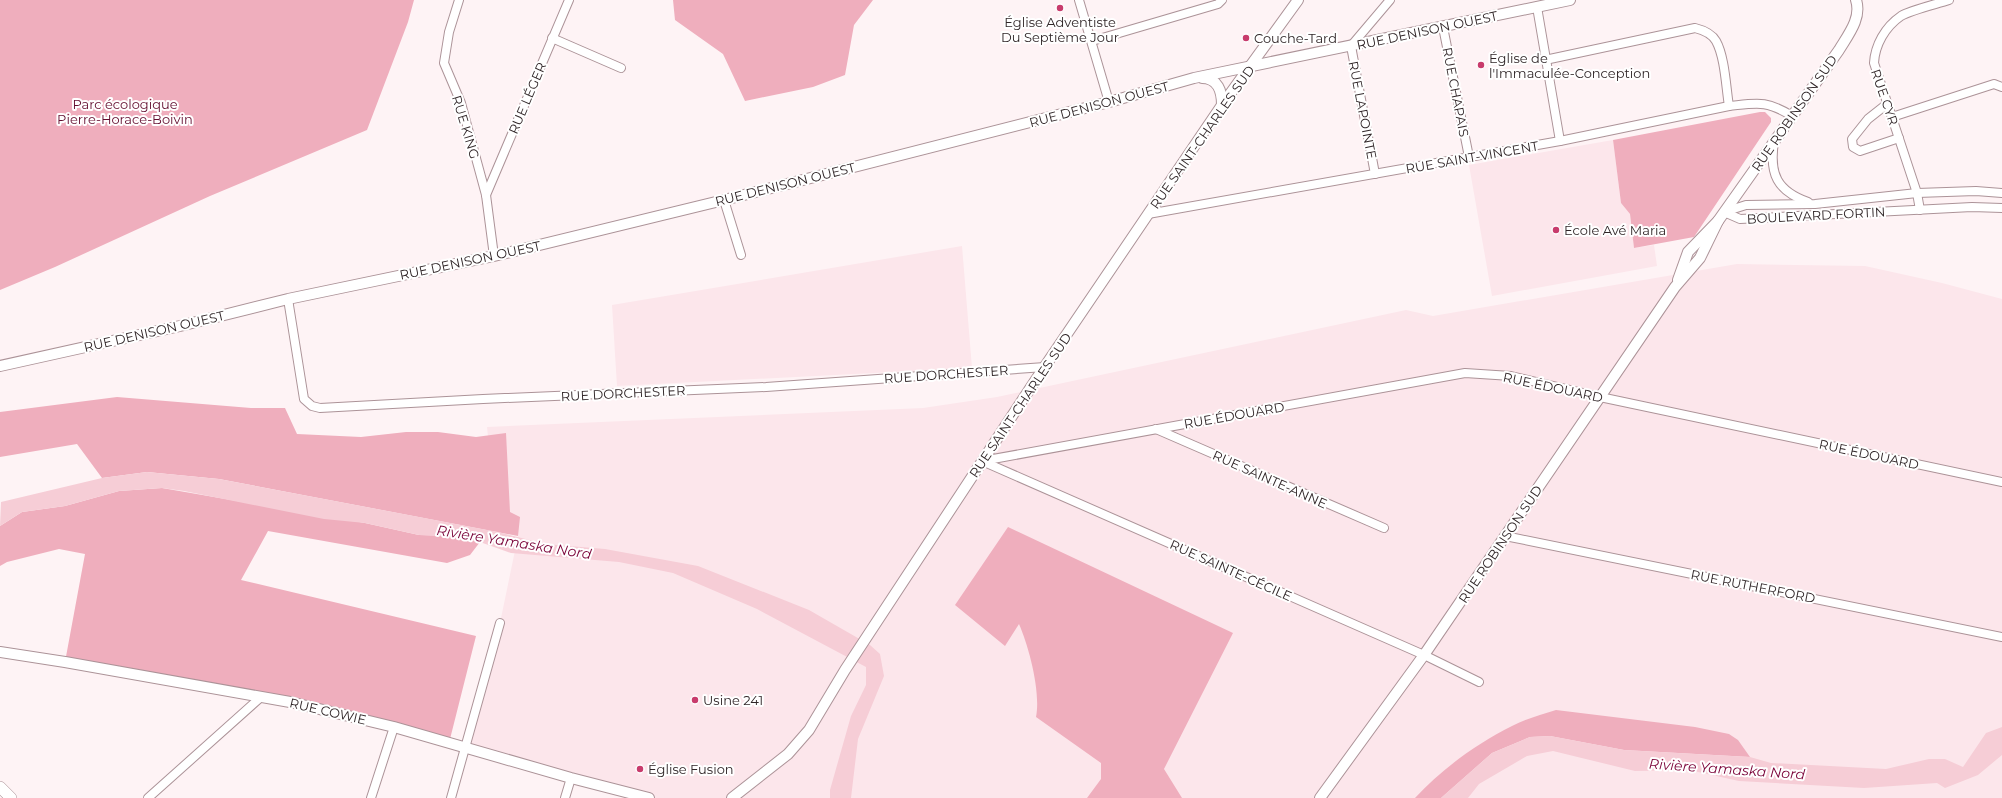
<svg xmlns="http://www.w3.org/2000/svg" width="2002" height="798" viewBox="0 0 2002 798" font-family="Montserrat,sans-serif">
<rect width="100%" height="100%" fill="#fef3f5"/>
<g fill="#fce6eb">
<path d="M1613,140L1621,203L1630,214L1634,248L1654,245L1657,266L1492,296L1469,165Z"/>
<path d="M962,246L972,368L617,386L612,305Z"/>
<path d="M1737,264L1865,266L1942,283L2002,299V798H649L466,748L500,623L518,536L498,532L487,427L923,408L997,397L1406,310L1433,316Z"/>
</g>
<g fill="#efaebd">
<path d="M0,0H414L408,22L367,130L210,196L55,267L0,290Z"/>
<path d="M673,0H873L854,25L845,75L813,87L745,101L723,54L675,20Z"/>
<path d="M1760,112H1765L1771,118V122L1694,237L1634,248L1630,214L1621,203L1613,140Z"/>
<path d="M117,397L251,408H285L297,434L361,437L406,432H438L476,437L506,433L510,512L520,517L518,536L219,479L147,472L102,478L77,444L0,457V412Z"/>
<path d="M162,488L365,523L419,535L452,536L480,542L470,555L447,563L268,531L241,580L476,636L449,743L394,727L65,662L85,554L59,549L7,562L0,566V526L22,512L65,506L119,491Z"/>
<path d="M1008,527L1233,633L1164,769L1182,798H1087L1101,779V763L1036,717C1041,692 1029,647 1019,624L1005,646L955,605Z"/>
<path d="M1556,710L1695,727L1729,734L1738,740L1750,757L1624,750L1550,736L1530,737L1492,753L1441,798H1415C1442,769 1476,744 1512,726C1525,719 1541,715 1556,710Z"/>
</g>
<g fill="#f6cdd6">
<path d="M147,472L219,479L498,532L545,544L605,549L698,566L809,610L870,645L880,654L884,676L858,739L851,798H830V790L851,716L866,685V667L757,609L673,573L619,562L511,553L480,542L452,536L419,535L365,523L324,519L184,491L162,488L119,491L65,506L22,512L0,526L1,502L102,478Z"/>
<path d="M2002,727V755L1978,775L1945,788L1937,783L1864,788L1739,781L1689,770L1635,771L1553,751L1527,756L1479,784L1468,798H1441L1492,753L1530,737L1550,736L1624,750L1750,757L1771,763L1886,769L1929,759H1945L1963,767L1986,733Z"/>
</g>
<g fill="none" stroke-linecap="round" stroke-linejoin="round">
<defs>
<g id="minor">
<path d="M459,0L449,32L444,63L461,103L486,195L494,256"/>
<path d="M1079,0L1109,102"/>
<path d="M1537,7L1560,141"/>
<path d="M1443,27L1469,157"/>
<path d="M552,38L621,68"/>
<path d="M1092,41L1218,4L1222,0"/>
<path d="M1545,60L1695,28C1703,30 1712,34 1716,41C1725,57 1726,88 1729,106"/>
<path d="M1887,104L1868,119L1852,139L1853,147L1860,151L1899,138"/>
<path d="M1892,117L1994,84L2002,87"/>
<path d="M1774,142C1769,174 1777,191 1808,202"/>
<path d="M1375,174L1351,46L1390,0"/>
<path d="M486,195L569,0"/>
<path d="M724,200L741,255"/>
<path d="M1920,210L1917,193L1874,63C1875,45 1885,27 1901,16C1911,10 1937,4 1949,0"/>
<path d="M1724,212L1746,205L1815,204L1917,193L1976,191L2002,193"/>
<path d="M1724,212L1740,219L1972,207L2002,208"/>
<path d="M1148,214L1560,141L1729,106C1758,103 1766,100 1792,116"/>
<path d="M288,299L304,399L312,406L320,408L483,399L766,387L1045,367"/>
<path d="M1156,429L1384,528"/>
<path d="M982,461L1465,373L1511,376L1600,397L2002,482"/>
<path d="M982,461L1424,655L1479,682"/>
<path d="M1505,536L2002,637"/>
<path d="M148,798L261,697"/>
<path d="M371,798L394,727"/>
<path d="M451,798L500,623"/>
<path d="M565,798L571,778"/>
</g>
<g id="tertiary">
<path d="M1202,78C1218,78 1222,91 1222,105"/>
<path d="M1678,280L1688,252L1718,221L1839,50C1848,35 1862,18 1856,0"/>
<path d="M0,366L180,326L288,299L494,256L724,200L1109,102L1194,78L1570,0"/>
<path d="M0,652L65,662L290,702L394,727L571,778L649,798"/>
<path d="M732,798L788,754L809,730L845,670L1035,381L1222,105L1298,0"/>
<path d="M1320,798L1424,655L1675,287L1700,258L1718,221"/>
</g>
<path id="secondary" d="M0,787L11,798"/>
</defs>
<use href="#minor" stroke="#ac9398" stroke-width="10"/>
<use href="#tertiary" stroke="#ac9398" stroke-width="12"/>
<use href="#secondary" stroke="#ac9398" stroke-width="12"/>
<use href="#minor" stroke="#fff" stroke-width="8"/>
<use href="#tertiary" stroke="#fff" stroke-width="10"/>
<use href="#secondary" stroke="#fff" stroke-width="11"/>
</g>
<g fill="#c83b6c" stroke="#fff" stroke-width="1.5">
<circle cx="1060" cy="8" r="4"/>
<circle cx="1246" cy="38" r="4"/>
<circle cx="1481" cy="65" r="4"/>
<circle cx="1556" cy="230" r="4"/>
<circle cx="695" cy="700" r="4"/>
<circle cx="640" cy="769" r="4"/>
</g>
<g text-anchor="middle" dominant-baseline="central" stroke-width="4" stroke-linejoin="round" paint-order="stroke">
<g font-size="13" fill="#302628" stroke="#fff" text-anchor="start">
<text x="1060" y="22" text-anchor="middle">Église Adventiste<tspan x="1060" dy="15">Du Septième Jour</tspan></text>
<text x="1254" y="38">Couche-Tard</text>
<text x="1489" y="58">Église de<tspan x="1489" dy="15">l'Immaculée-Conception</tspan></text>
<text x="1564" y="230">École Avé Maria</text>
<text x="703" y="700">Usine 241</text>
<text x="648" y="769">Église Fusion</text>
</g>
<g font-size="13" fill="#302628" stroke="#fff">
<text transform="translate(1427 30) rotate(-12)">RUE DENISON OUEST</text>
<text transform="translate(1456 92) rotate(79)">RUE CHAPAIS</text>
<text transform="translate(1885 97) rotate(71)">RUE CYR</text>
<text transform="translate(527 98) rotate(-67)">RUE LÉGER</text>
<text transform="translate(1099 104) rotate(-15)">RUE DENISON OUEST</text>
<text transform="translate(1363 110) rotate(79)">RUE LAPOINTE</text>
<text transform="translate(1794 113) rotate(-55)">RUE ROBINSON SUD</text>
<text transform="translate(466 127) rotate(73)">RUE KING</text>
<text transform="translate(1202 137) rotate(-55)">RUE SAINT-CHARLES SUD</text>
<text transform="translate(1472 157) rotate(-10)">RUE SAINT-VINCENT</text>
<text transform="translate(785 184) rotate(-14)">RUE DENISON OUEST</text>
<text transform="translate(1816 215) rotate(-3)">BOULEVARD FORTIN</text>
<text transform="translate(470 260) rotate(-12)">RUE DENISON OUEST</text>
<text transform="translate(154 331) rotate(-13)">RUE DENISON OUEST</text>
<text transform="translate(946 374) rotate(-4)">RUE DORCHESTER</text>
<text transform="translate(1553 387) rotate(12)">RUE ÉDOUARD</text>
<text transform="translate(623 393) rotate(-3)">RUE DORCHESTER</text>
<text transform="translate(1020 405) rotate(-56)">RUE SAINT-CHARLES SUD</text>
<text transform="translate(1234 415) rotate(-10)">RUE ÉDOUARD</text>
<text transform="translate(1869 454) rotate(12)">RUE ÉDOUARD</text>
<text transform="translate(1270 479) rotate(24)">RUE SAINTE-ANNE</text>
<text transform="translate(1500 544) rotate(-56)">RUE ROBINSON SUD</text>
<text transform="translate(1231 570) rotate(24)">RUE SAINTE-CÉCILE</text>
<text transform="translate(1753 586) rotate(11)">RUE RUTHERFORD</text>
<text transform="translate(328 711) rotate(13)">RUE COWIE</text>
</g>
<g font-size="13" fill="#620c2e" stroke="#fff">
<text x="125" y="104">Parc écologique<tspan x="125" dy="15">Pierre-Horace-Boivin</tspan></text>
</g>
<g font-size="14" font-style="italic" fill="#790137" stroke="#fff">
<text transform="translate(514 542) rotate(9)">Rivière Yamaska Nord</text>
<text transform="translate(1727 769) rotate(4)">Rivière Yamaska Nord</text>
</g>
</g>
</svg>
